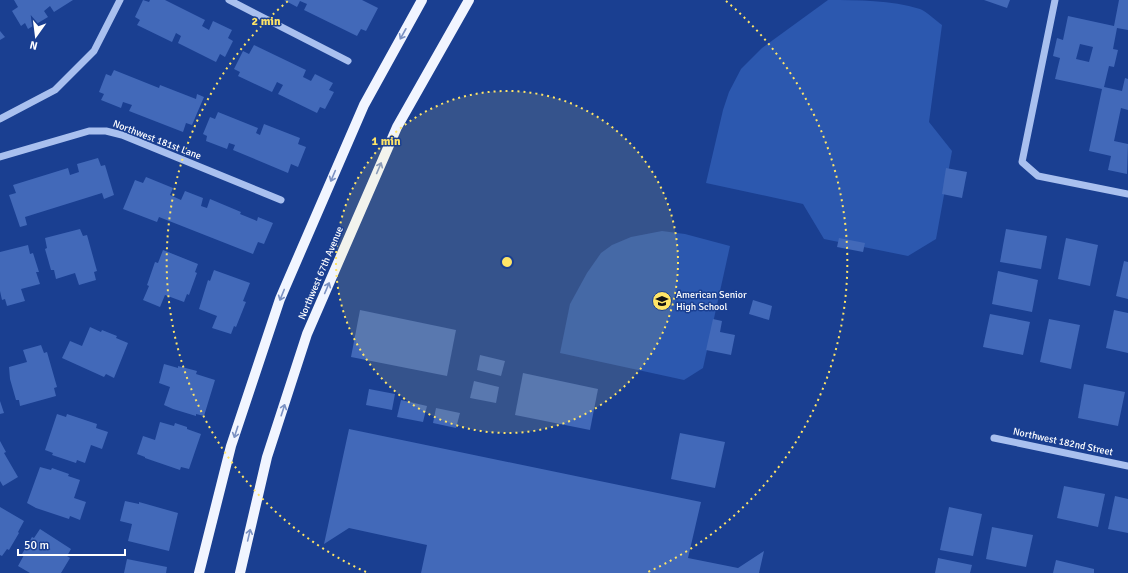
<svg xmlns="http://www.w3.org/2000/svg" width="1128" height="573" viewBox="0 0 1128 573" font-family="Signika,sans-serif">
<rect width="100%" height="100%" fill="#1a3f91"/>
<g fill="#2c58af">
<path d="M828,0C858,0 891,0 920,9C927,12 935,20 942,25L929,122L952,151L936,239L908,256L824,239L803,204L706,183L723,110L729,92L741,69L762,48Z"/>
<path d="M662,231L685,234L730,246L703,368L684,380L560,353L570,304L587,273L601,253L612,245L631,237Z"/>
</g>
<g fill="#4269b9" fill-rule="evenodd">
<path d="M14,0H73L54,12L50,6L44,11L48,17L28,29L25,23L21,26L12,11L18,7Z"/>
<path d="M143,0L149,2L150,0H165L205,20L202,26L209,30L213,21L232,30L228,38L233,41L225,57L220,54L216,62L178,43L181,36L176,33L172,42L137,25L140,20L135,17Z"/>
<path d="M284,0H362L378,8L366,31L361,29L357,36L304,10L307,4L300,1L297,7Z"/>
<path d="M984,0H1010L1007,8Z"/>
<path d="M1119,0H1128V30L1117,28L1113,49L1118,50L1114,67L1109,66L1104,87L1122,91L1125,78L1128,79V110L1121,108L1114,141L1128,144L1127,174L1108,170L1111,156L1089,151L1102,89L1055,79L1060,58L1053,56L1057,38L1063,40L1068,16L1114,26ZM1080,44L1093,47L1089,62L1076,59Z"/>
<path d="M0,31L5,37L0,40Z"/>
<path d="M254,45L306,70L303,77L311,81L315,74L333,83L329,90L334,92L325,109L320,107L317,113L278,94L283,85L277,82L272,92L238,76L240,72L234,69L243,51L249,54Z"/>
<path d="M114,70L159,88L160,85L196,99L197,94L204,97L192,125L186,123L183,132L129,111L132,105L123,102L121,108L101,100L104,94L99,92L106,74L111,76Z"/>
<path d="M218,112L258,128L256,133L260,135L264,124L300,138L298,144L306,147L298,167L291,164L288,173L233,150L235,145L229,143L227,149L206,141L207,136L203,134L210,117L215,119Z"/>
<path d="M98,158L101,166L105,165L114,195L104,199L102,193L25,217L27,225L20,227L9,195L16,193L13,185L68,168L70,175L79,172L77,164Z"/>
<path d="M946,168L967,172L962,198L942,194Z"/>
<path d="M146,177L173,188L170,195L181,200L185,191L203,198L201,206L207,208L210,199L241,212L240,214L257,221L258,217L273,223L264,244L258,242L253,254L159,217L157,222L123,209L135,180L143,183Z"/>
<path d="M80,229L83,236L87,235L97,271L94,272L96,280L79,285L75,273L56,279L54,270H51L45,249L47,248L45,238Z"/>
<path d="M1006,229L1047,236L1041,269L1000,262Z"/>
<path d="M839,238L865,243L863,252L837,247Z"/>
<path d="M1066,238L1098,245L1090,286L1058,279Z"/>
<path d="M28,245L30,254L33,253L39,272H36L40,284L21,289L25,301L7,306L5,299L2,300L0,291V252Z"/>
<path d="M163,250L198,264L195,272L197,273L189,295L187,294L184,302L165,295L160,307L143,300L149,286L147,285L155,262L158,263Z"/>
<path d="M1124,261L1128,262V299L1116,296Z"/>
<path d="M214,270L250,283L243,301L246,302L236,327L234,326L231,334L212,328L217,316L199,309L208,280L210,281Z"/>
<path d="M998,271L1038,280L1032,312L992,304Z"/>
<path d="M753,300L772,306L769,320L749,314Z"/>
<path d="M360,310L456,330L447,376L351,357Z"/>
<path d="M1114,310L1128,313V353L1106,348Z"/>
<path d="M990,314L1030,322L1023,355L983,347Z"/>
<path d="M713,319L722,321L720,332L735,335L731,355L706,350Z"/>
<path d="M1049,319L1080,325L1071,369L1040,362Z"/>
<path d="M90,327L101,332L102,330L117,336L116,338L128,343L114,378L106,374L104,377L62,358L70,341L82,346Z"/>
<path d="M41,345L44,353L47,352L57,387L54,388L56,396L20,406L19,400H16L10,379L9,367L27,362L23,350Z"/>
<path d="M480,355L505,361L501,376L477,370Z"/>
<path d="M164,364L178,368V366L197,371L196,374L215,380L204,416L196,414V416L173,409L164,405L170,387L159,383Z"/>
<path d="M523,373L598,389L590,430L515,415Z"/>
<path d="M474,381L499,387L496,403L470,398Z"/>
<path d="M1084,384L1125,392L1118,426L1078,418Z"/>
<path d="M369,389L395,394L392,410L366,405Z"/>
<path d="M401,400L427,406L423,422L397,417Z"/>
<path d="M0,401L4,413L0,414Z"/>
<path d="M436,408L460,413L456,428L433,423Z"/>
<path d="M57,414L66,417L67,414L97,424L96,428L108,432L102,449L91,445L85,463L77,460L76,463L52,455L53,453L45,450Z"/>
<path d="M160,422L174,426L175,423L187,427V429L201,434L189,469L181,467L180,470L145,458V457L137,454L143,436L155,440Z"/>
<path d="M349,429L701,502L688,558L738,568L764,551L759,573H421L427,545L349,528L324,544Z"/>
<path d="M680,433L725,442L715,488L671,479Z"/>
<path d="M0,441L6,452L4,453L18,477L3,486L0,481Z"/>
<path d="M40,467L51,470L52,468L69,474L68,476L80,480L74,498L86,502L80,520L70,516L69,519L36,508L27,503Z"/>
<path d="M1064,486L1105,494L1098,527L1057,518Z"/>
<path d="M1115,496L1128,499V533L1108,529Z"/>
<path d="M125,501L139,504V502L178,513L169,551L128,541L132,524L120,521Z"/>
<path d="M0,507L24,521L18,532L19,533L9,550L7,549L2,556L0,555Z"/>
<path d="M949,507L982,514L973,556L940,550Z"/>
<path d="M992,527L1033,535L1026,567L986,559Z"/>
<path d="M40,529L71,549L67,556L70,558L61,573H30L18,566L24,555L22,554L32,537L34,538Z"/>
<path d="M938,558L972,565L970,573H935Z"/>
<path d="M127,559L167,567L166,573H124Z"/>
<path d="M1056,560L1094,569V573H1053Z"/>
</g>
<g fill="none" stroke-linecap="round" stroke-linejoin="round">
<g stroke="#a9c0ef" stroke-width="7">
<path d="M229,0L348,61"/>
<path d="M1055,0L1022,162L1038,176L1128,194"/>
<path d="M0,119L55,90L94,51L120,0"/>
<path d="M0,157L89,131H106L122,135L281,200"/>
<path d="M994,438L1128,466"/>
</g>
<g stroke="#f1f5ff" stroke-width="10">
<path d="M199,573L231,446L280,299L364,105L422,0"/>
<path d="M240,573L267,457L307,334L397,127L469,0"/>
</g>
</g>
<defs><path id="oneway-shaft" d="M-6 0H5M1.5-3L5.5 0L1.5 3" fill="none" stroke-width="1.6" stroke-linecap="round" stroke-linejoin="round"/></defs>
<g stroke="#7b91c2">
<use href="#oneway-shaft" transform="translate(403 34) rotate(119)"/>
<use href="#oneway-shaft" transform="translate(379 168) rotate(-67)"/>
<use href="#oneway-shaft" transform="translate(333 176) rotate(113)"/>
<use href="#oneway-shaft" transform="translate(327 288) rotate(-67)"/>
<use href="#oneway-shaft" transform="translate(282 295) rotate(112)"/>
<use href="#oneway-shaft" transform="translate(283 410) rotate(-72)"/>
<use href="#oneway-shaft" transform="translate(236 432) rotate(108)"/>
<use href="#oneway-shaft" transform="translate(249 535) rotate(-77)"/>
</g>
<circle cx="507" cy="262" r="171" fill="#ffe567" fill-opacity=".12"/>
<g fill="none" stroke="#ffe567" stroke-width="2" stroke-dasharray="2 4">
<circle cx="507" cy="262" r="171"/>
<path d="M366 572A341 341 0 0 1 288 1M726 1A341 341 0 0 1 648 572"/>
</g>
<defs>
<symbol id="school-disc" viewBox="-11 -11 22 22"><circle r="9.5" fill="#ffe567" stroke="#1a3f91"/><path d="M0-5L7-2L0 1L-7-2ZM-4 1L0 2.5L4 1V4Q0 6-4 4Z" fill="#111"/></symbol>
</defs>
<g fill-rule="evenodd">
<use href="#school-disc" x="651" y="290" width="22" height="22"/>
</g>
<g text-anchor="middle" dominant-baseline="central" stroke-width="3" stroke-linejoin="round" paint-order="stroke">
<g font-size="10" fill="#fff" stroke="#1a3f91">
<text transform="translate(157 140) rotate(21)">Northwest 181st Lane</text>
<text transform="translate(321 273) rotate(-67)">Northwest 67th Avenue</text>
<text transform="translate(1063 442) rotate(12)">Northwest 182nd Street</text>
</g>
<g font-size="10" fill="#fff" stroke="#1a3f91" text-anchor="start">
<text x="676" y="295">American Senior<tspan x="676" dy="12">High School</tspan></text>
</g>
</g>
<circle cx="507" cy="262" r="6" fill="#ffe567" stroke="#1a3f91" stroke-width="2"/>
<g font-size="12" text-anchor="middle" font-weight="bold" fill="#ffe567" stroke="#1a3f91" stroke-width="3" stroke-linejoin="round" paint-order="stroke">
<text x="266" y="25">2 min</text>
<text x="386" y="145">1 min</text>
</g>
<g transform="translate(36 36) rotate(194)" stroke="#1a3f91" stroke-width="3" paint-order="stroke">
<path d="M0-3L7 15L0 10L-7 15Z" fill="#ffffff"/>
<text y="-6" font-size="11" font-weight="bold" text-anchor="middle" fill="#ffffff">N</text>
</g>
<path d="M18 549v6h107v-6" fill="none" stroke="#ffffff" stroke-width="2"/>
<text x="24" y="549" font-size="12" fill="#ffffff" stroke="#1a3f91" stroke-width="3" paint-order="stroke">50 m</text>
</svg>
